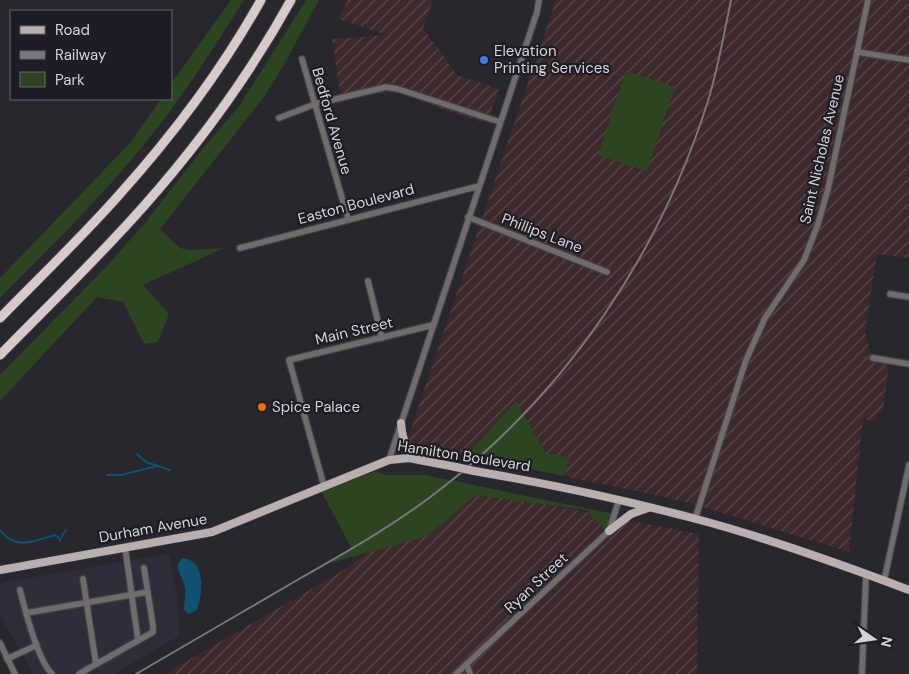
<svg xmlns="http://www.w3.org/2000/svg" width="909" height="674" viewBox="0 0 909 674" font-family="'DM Sans',sans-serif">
<defs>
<pattern id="industrial-furrows" width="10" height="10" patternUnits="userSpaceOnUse" patternTransform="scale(1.25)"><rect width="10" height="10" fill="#3d292b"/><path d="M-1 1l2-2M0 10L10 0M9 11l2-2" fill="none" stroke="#584749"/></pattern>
</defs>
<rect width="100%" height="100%" fill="#28272e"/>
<path fill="#2f2d3a" d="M169,554L177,596L179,636L114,674H33L0,615V584L4,582Z"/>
<g fill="url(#industrial-furrows)">
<path d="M348,0H433L423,28L457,75L499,89L487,123L444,110L399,90L341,99L332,39L387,35L338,19Z"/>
<path d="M556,0H909V258L877,254L865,332L871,354L890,357L883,410L871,422L863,418L849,552L687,502L564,476L570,458L546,454L516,401L466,456L405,446Z"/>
<path d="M456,487L699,534L697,674H165L347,568Z"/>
</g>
<g fill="#2d4420">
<path d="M231,0H244C212,51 180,101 142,147C98,201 48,249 0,298V278L130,143L161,99H171V84Z"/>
<path d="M306,0H319L282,68L264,97L160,229L180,248L189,250L224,248L143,285L169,314L158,342L144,344L123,302L97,297L0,401V375L107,266L145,223L201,151L240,105Z"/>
<path d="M626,71L675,87L647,171L598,155Z"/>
<path d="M516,401L546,453L570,458L564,476L466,456Z"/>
<path d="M376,471L385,475H425L614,514L605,531L587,510L475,495L428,536L330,563L352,549L321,491Z"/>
</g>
<path fill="#0f5274" d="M183,558C206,560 203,594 197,610L189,614L184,610C184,603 186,595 185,588C184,577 171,566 183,558Z"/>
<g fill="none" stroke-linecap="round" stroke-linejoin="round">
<g stroke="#0f5274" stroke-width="2">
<path d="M137,454L146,462L170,470"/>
<path d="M107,475H121L157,466"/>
<path d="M0,530C15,551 34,541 55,535L60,539"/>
<path d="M60,541V539L66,530"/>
</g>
<defs>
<g id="minor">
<path d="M857,52L909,60"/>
<path d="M302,59L348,219"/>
<path d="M279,118L315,104L386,87L398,89L500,122"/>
<path d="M468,217L607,272"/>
<path d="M240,248L479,186"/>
<path d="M368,281L382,338"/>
<path d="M890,294L909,297"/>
<path d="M873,358L909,364"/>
<path d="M389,460L537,12L539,0"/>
<path d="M324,486L289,360L433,325"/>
<path d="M695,519L746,360L765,318L804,260L818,224L828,189L868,0"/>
<path d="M125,547L138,640"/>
<path d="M83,579L96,664"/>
<path d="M884,581L909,465"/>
<path d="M20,590C25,610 38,661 52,674"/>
<path d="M26,613L148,592"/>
<path d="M0,643L15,674"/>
<path d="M7,659L37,645"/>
<path d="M467,665L470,674"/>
<path d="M79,674L153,632V626L144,568"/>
<path d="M456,674L609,531L619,500"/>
<path d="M862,674L866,574"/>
</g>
<g id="major">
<path d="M401,423C403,448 408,449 430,459"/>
<path d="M474,471C550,484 625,500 700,520C771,539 840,564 909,590"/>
<path d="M609,531L631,514L648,508"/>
<path d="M0,570L212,532L389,460L409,458L456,467"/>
</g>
<g id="highway">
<path d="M0,318C40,277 81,238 119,195C172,136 222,70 261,0"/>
<path d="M0,355C48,306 98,258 143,207C199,144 250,74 291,0"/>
</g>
</defs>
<use href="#minor" stroke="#434249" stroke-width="8"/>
<use href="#major" stroke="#434249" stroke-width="9"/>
<use href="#highway" stroke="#434249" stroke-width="11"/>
<use href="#minor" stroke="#706c6c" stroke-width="5.5"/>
<use href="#major" stroke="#b9afaf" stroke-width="8"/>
<use href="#highway" stroke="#d6caca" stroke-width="9"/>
<path stroke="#76767c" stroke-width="2" d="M136,674C190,642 245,611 299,579C348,551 398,523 442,488C568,390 660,253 708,101C718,68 724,34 731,0"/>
<defs>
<path id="major-bridge" d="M456,467L474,471"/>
</defs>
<use href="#major-bridge" stroke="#434249" stroke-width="9" stroke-linecap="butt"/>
<use href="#major-bridge" stroke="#b9afaf" stroke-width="8"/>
</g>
<circle fill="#3f7fe0" stroke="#1e1d25" stroke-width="2" cx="484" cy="60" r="5"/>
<circle fill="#e8710a" stroke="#1e1d25" stroke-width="2" cx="262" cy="407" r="5"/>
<g text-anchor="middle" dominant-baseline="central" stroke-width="4.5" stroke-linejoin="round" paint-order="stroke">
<g font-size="15" fill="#d2d2d7" stroke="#1e1d25" text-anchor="start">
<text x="494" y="51">Elevation<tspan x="494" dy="17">Printing Services</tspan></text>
<text x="272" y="407">Spice Palace</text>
</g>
<g font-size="15" fill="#d2d2d7" stroke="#1e1d25">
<text transform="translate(332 121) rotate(74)">Bedford Avenue</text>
<text transform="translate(822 149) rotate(-77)">Saint Nicholas Avenue</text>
<text transform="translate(356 204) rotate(-15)">Easton Boulevard</text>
<text transform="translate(542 233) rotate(21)">Phillips Lane</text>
<text transform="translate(354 331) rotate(-13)">Main Street</text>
<text transform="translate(464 456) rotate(9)">Hamilton Boulevard</text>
<text transform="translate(153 528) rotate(-10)">Durham Avenue</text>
<text transform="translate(536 583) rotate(-43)">Ryan Street</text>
</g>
</g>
<rect x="10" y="10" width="162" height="90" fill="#1e1d25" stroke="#66656c"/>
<rect x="20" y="26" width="25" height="8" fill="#b9afaf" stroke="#66656c"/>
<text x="55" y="35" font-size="15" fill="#d2d2d7">Road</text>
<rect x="20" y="51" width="25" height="8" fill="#76767c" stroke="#66656c"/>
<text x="55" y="60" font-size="15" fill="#d2d2d7">Railway</text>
<rect x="20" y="72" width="25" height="15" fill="#2d4420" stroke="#66656c"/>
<text x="55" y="85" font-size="15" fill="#d2d2d7">Park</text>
<g transform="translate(874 639) rotate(103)" stroke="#1e1d25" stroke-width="4" paint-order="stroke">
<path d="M0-4L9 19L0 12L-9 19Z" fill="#d2d2d7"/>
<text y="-8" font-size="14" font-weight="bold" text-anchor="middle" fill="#d2d2d7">N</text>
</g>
</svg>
